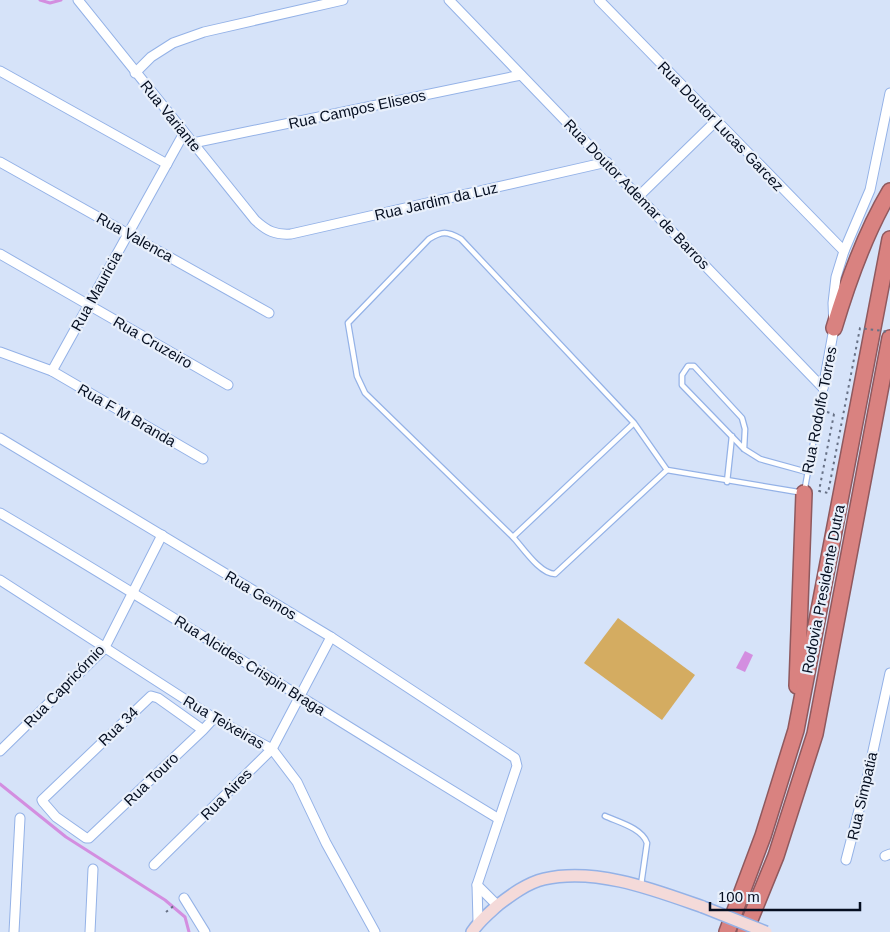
<svg xmlns="http://www.w3.org/2000/svg" width="890" height="932" viewBox="0 0 890 932" font-family="Arial,sans-serif">
<rect width="100%" height="100%" fill="#d6e3f9"/>
<path fill="#d4ac61" d="M618,618L695,675L662,720L584,663Z"/>
<path fill="#d38ee0" d="M745,651L753,655L745,672L736,668Z"/>
<g fill="none" stroke-linecap="round" stroke-linejoin="round">
<g stroke="#d38ee0" stroke-width="3">
<path d="M40,0L50,3L61,0"/>
<path d="M0,784L66,837L165,900L185,917L189,932"/>
</g>
<defs>
<g id="lane">
<path d="M634,423L513,537L365,393L357,376L348,323L429,239C442,231 447,231 461,239L634,423L667,470L804,493L823,388"/>
<path d="M744,449L745,429L742,418L694,366H688L682,375V385L744,449L760,459L807,472"/>
<path d="M727,482L732,436"/>
<path d="M513,537C523,548 540,574 555,574L667,470"/>
<path d="M605,816C618,822 642,828 647,843L641,885"/>
</g>
<g id="street">
<path d="M78,0L255,220C267,231 275,235 291,234L607,162"/>
<path d="M449,0L823,388"/>
<path d="M599,0L844,251"/>
<path d="M0,71L167,164"/>
<path d="M135,73L151,57L173,43L204,32L343,0"/>
<path d="M193,143L521,75"/>
<path d="M0,162L269,313"/>
<path d="M639,196L715,122"/>
<path d="M0,254L228,385"/>
<path d="M0,352L52,371L203,459"/>
<path d="M52,371L184,133"/>
<path d="M823,388L834,328L833,303L836,277L844,251L870,190L890,93"/>
<path d="M0,438L331,637L515,758L517,766L477,885L478,922"/>
<path d="M0,513C168,612 332,718 499,819"/>
<path d="M0,580L214,718L272,749L297,782L326,843L375,932"/>
<path d="M203,730L158,698L151,696L42,800L43,802L56,817L86,838H89L203,730L214,718"/>
<path d="M0,751L104,649L162,535"/>
<path d="M885,856L890,854"/>
<path d="M846,860L866,783L890,673"/>
<path d="M154,865L272,749L331,637"/>
<path d="M477,885L498,906"/>
<path d="M184,898L205,932"/>
<path d="M14,932L20,818"/>
<path d="M90,932L93,869"/>
</g>
<path id="secondary" d="M472,932C479,921 488,914 498,905C511,895 527,883 544,879C596,867 655,890 703,907"/>
<g id="highway">
<path d="M834,328C848,281 865,233 890,191"/>
<path d="M797,686L804,493"/>
<path d="M727,932L763,836L796,730L890,239"/>
<path d="M745,932L776,856L815,734L890,338"/>
</g>
</defs>
<use href="#lane" stroke="#94b2e7" stroke-width="7"/>
<use href="#street" stroke="#94b2e7" stroke-width="11"/>
<use href="#secondary" stroke="#94b2e7" stroke-width="14"/>
<use href="#highway" stroke="#8f595e" stroke-width="18"/>
<g stroke="#677185" stroke-width="2" stroke-dasharray="2.5 4" stroke-linecap="butt">
<path d="M827,412L834,414"/>
<path d="M166,912L176,904"/>
</g>
<use href="#lane" stroke="#fff" stroke-width="4.5"/>
<use href="#street" stroke="#fff" stroke-width="9"/>
<use href="#secondary" stroke="#f4dad9" stroke-width="11"/>
<use href="#highway" stroke="#d98280" stroke-width="15"/>
<defs>
<path id="secondary-bridge" d="M703,907L766,932"/>
</defs>
<use href="#secondary-bridge" stroke="#94b2e7" stroke-width="14" stroke-linecap="butt"/>
<path stroke="#677185" stroke-width="2" stroke-dasharray="2.5 4" stroke-linecap="butt" d="M834,414L819,491L828,493L860,328L890,332"/>
<use href="#secondary-bridge" stroke="#f4dad9" stroke-width="11"/>
</g>
<g text-anchor="middle" dominant-baseline="central" stroke-width="4.5" stroke-linejoin="round" paint-order="stroke">
<g font-size="15" fill="#050e20" stroke="#e9f0fb">
<text transform="translate(357 109) rotate(-12)">Rua Campos Eliseos</text>
<text transform="translate(171 116) rotate(51)">Rua Variante</text>
<text transform="translate(721 126) rotate(46)">Rua Doutor Lucas Garcez</text>
<text transform="translate(637 194) rotate(46)">Rua Doutor Ademar de Barros</text>
<text transform="translate(436 201) rotate(-13)">Rua Jardim da Luz</text>
<text transform="translate(135 237) rotate(29)">Rua Valenca</text>
<text transform="translate(96 291) rotate(-61)">Rua Mauricia</text>
<text transform="translate(153 342) rotate(30)">Rua Cruzeiro</text>
<text transform="translate(819 410) rotate(-79)">Rua Rodolfo Torres</text>
<text transform="translate(127 415) rotate(30)">Rua F M Branda</text>
<text transform="translate(823 589) rotate(-79)">Rodovia Presidente Dutra</text>
<text transform="translate(261 595) rotate(31)">Rua Gemos</text>
<text transform="translate(250 665) rotate(32)">Rua Alcides Crispin Braga</text>
<text transform="translate(64 686) rotate(-46)">Rua Capricórnio</text>
<text transform="translate(224 722) rotate(30)">Rua Teixeiras</text>
<text transform="translate(118 726) rotate(-44)">Rua 34</text>
<text transform="translate(151 779) rotate(-44)">Rua Touro</text>
<text transform="translate(226 794) rotate(-45)">Rua Aires</text>
<text transform="translate(862 796) rotate(-77)">Rua Simpatia</text>
</g>
</g>
<path d="M710 902v8h150v-8" fill="none" stroke="#050e20" stroke-width="2.5"/>
<text x="718" y="902" font-size="15" fill="#050e20" stroke="#e9f0fb" stroke-width="4" paint-order="stroke">100 m</text>
</svg>
